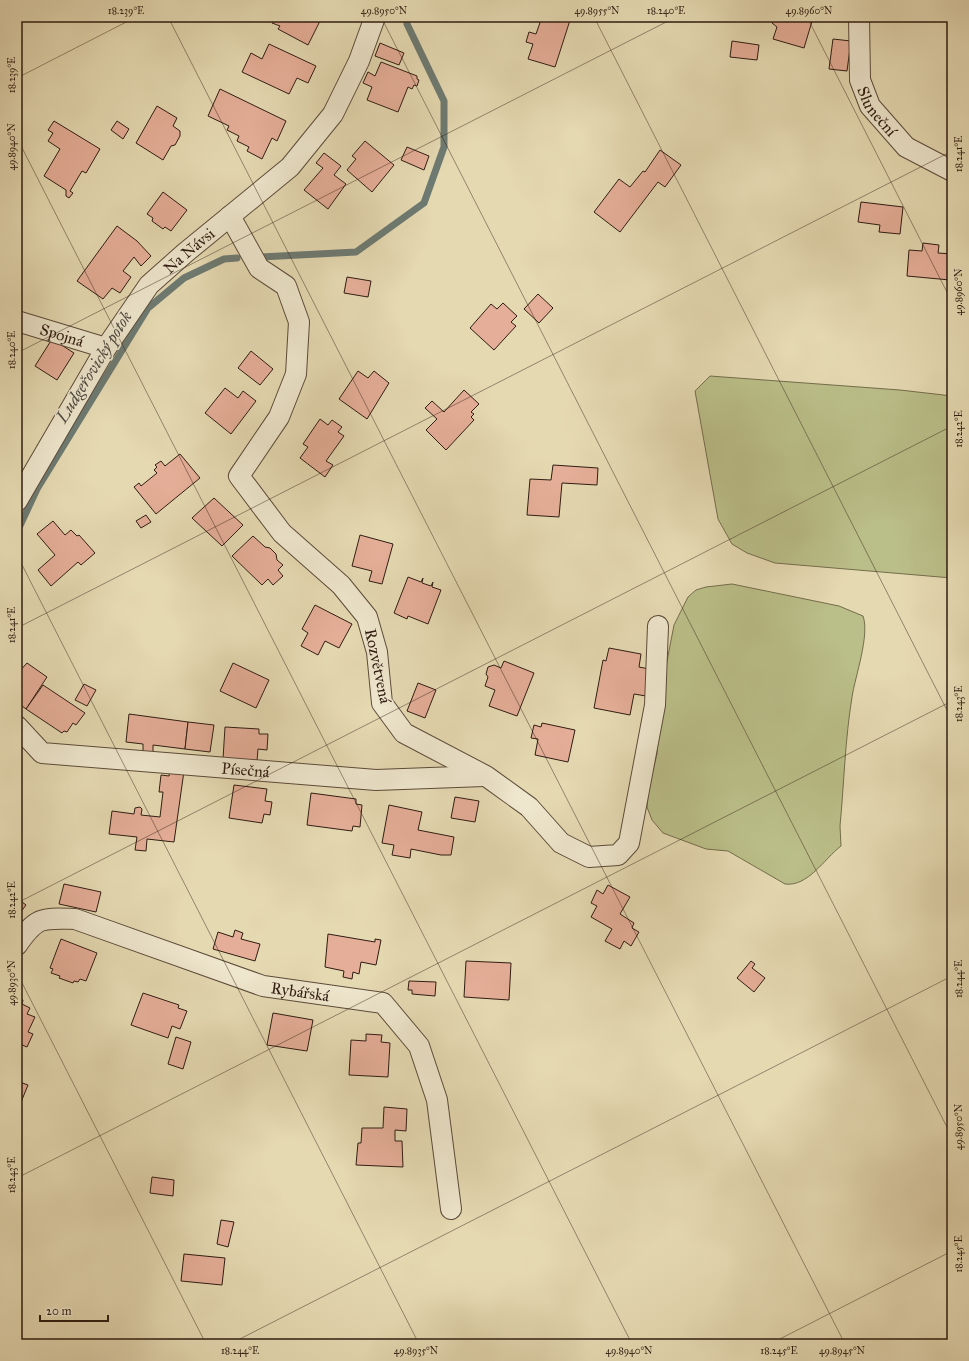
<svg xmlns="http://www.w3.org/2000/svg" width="969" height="1361" viewBox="0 0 969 1361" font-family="'IM FELL Great Primer',serif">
<rect width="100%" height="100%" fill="#e5d9b2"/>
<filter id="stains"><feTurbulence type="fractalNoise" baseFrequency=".005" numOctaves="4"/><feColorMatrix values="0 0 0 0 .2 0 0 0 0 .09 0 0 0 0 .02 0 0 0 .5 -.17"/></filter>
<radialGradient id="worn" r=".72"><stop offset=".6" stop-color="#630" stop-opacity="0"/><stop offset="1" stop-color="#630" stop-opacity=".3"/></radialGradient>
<g fill="#babe88" stroke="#746d4c">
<path d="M710,376L900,390L952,396V578L775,563L747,553L732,544L718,519L695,391Z"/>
<path d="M732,584L839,606L863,616C870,635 855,677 852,697C845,740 844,784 840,826L841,846C824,859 808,887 785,884L728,851L706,849L663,833L652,820L647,807L649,786L657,754L662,687L674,625L688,597L696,590L706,587Z"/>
</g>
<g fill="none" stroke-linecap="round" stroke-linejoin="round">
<g stroke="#6d7a72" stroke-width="7">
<path d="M261,257L356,252L424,203L444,147V101L407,24"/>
<path d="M17,532L37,489L148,308L184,278L224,259L237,258"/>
</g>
</g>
<g fill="#e5ae98" stroke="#2f1c11">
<path d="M275,17H322L308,45L278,29L280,26L272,23Z"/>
<path d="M542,17H571L555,67L528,59L533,44L526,42L529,32L536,34Z"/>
<path d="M808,17L813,18L804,48L773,39L777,27L772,23L774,18Z"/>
<path d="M833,39L851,41L847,71L829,69Z"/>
<path d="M732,41L759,45L757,60L730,57Z"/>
<path d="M380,43L404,53L399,65L375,56Z"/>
<path d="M269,44L316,66L308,83L297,78L289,94L242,72L251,53L262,59Z"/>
<path d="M381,62L417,76V79L419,80L417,86L414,85L412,89L408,87L398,112L367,100L372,87L363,83L368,72L375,76Z"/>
<path d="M220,89L286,121L277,141L272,138L262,159L247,151L249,147L237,141L239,136L227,130L229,126L208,116Z"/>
<path d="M157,106L177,118L173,126L180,131V136L175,145L171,146L163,160L136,143Z"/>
<path d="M54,121L100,149L86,173L82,171L70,191L73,193L69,198L66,196V190L44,176L60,149L48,141L53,133L48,130Z"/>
<path d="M117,121L129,129L123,139L111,130Z"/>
<path d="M365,141L394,165L372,192L347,170L356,159L352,156Z"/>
<path d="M407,147L429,156L424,170L401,160Z"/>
<path d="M660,150L681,165L665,187L658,182L620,232L594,212L619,179L630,187L643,171L645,172Z"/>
<path d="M324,153L341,166L334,175L346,184L328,209L304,190L323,168L316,163Z"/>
<path d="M163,192L187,210L171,231L165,227L163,229L152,221L153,218L147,214Z"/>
<path d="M861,202L903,207L900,234L879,232L880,225L858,222Z"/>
<path d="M117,226L137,241L151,256L141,266L134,257L123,271L131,277L120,293L112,288L103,299L77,281Z"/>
<path d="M923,243L939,245L938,253L952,254L950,280L907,276L909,250L922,251Z"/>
<path d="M347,277L371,281L368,297L344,293Z"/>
<path d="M538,294L553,308L539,323L524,309Z"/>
<path d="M503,303L517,316L511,322L516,326L494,350L470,328L491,304L497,309Z"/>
<path d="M52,339L74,353L57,380L35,366Z"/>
<path d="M251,351L273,369L260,385L238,368Z"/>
<path d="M358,371L368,378L374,371L389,383L367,419L339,399Z"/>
<path d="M225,388L238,398L243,391L256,401L231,434L205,413Z"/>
<path d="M464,390L479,404L471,412L474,414L471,417L474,420L446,450L426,430L437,419L425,408L432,401L444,412Z"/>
<path d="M320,419L328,425L332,420L342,427L338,432L344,436L326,461L333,465L325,477L300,458L308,447L303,444Z"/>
<path d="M180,454L200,478L156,514L134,487L139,483L141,486L157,473L154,470L157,467L155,465L161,461L165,466Z"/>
<path d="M553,465L598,468L597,485L562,483L559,517L527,515L530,479L551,480Z"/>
<path d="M214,498L243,525L222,546L192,518Z"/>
<path d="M146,515L151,522L141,528L136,521Z"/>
<path d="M53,521L65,535L71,530L77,536L79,535L95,553L81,565L78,562L51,586L38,570L55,555L37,534Z"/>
<path d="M360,535L393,544L382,584L369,581L372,571L352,566Z"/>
<path d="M253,536L265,547L270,548L276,554L277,560L283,565L278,570L283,576L273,585L268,579L262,585L232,556Z"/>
<path d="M408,577L421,582L423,578L422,583L431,586L433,582L432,587L441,590L428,624L408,616L407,619L394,613Z"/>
<path d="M315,605L352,624L339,648L325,641L318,655L301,646L308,633L302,629Z"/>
<path d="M609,648L641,654L639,667L649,669L646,696L634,694L630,715L594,708L603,660L606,661Z"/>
<path d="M504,661L534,673L517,716L489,706L495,690L485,686L488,677L486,674L488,667L494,665L501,668Z"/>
<path d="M27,663L47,677L26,709L17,702V674Z"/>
<path d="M233,663L269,680L256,708L220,691Z"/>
<path d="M418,683L436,690L425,718L407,711Z"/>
<path d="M84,684L96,690L87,706L75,700Z"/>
<path d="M43,685L85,713L76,725L73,723L67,732L64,731L62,733L26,709Z"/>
<path d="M129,714L188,722L185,749L153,745V753L143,752V744L126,742Z"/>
<path d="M188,722L214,725L210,752L185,749Z"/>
<path d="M542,723L575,730L568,762L535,755L538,739L531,738L534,725L541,727Z"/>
<path d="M225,727L259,729V734H268L267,750L258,749L257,761L223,759Z"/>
<path d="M170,769L184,771L174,842L147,839L146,851L135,850L137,837L109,834L112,811L134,814L135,808L140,807L142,809L141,815L160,817L163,792H159L161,775L169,776Z"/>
<path d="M234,785L267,789L265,801L272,802L270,815L264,814L262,823L229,818Z"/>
<path d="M311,793L356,799V804L362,805L360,827L353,826L352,831L307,825Z"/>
<path d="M455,797L479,801L475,822L451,818Z"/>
<path d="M389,805L422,812L418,830L454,837L451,855H441L411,849L410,858L392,855L394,845L382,843Z"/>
<path d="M64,884L101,892L96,912L59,904Z"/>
<path d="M608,885L630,897L620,914L634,923L632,928L639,932L631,946L624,941L620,949L605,941L612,929L591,917L597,906L591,903L597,890L603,894Z"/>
<path d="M17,898L26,905L17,917Z"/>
<path d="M235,930L243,933L241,939L260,944L255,961L213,949L218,932L233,937Z"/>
<path d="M328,934L375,942V939L381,940L376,965L361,962L359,974L353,972L352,979L343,977L344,971L325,967Z"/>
<path d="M61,939L97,953L86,981L80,979L78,982L74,981L73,983L59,978L60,976L51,973L53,969L50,968Z"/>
<path d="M466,961L511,963L509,1000L464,997Z"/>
<path d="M751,961L755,964L752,968L765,978L754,992L737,978Z"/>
<path d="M409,981L436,982L435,996L412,994V990H408Z"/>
<path d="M143,993L179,1005L178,1008L187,1011L180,1029L172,1026L168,1038L131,1025Z"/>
<path d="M17,997L23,1000L22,1004L30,1008L27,1014L35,1017L28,1032L33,1034L27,1047L17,1043Z"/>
<path d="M273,1013L313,1020L307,1051L267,1045Z"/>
<path d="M366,1034L382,1035L381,1042L390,1043L388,1077L349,1075L351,1040L366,1041Z"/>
<path d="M176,1037L191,1042L183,1069L168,1064Z"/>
<path d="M17,1081L28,1085L17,1112Z"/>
<path d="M384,1107L407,1109L406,1131L395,1130V1141H402L403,1167L356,1165L358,1143H361L362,1128H383Z"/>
<path d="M152,1177L174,1180L173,1196L150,1193Z"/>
<path d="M221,1220L234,1222L228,1247L217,1244Z"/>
<path d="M184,1254L225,1258L222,1285L181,1281Z"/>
</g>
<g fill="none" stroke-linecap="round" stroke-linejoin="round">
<defs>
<g id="minor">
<path id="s1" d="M859,17L860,80L870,106L906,147L952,171"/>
<path d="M230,216L259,268L286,286L299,322L296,374L279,417L239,476L282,533L341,585L367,617L377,652L382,703L404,733L486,776L529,807L561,843L589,857L618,855L629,843L655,705L658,626"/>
<path id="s2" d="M17,321L106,348"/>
<path id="s3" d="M17,501L106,348L149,285L185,253L290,167L333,114L359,61L375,17"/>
<path id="s4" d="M17,726L42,753L376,780L484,776"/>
<path id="s5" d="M17,945C37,916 42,918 75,919L263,986L383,1003L419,1046L437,1100L451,1209"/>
</g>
</defs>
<use href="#minor" stroke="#5c4b39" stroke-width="22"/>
<use href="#minor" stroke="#eee6cd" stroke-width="20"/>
</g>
<path fill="none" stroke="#2f1c11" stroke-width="1" stroke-opacity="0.45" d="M168,17L845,1344M381,17L952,1137M594,17L952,720M807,17L952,302M17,78L136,17M17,138L632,1344M17,353L676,17M17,555L419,1344M17,628L952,151M17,903L952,426M17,973L206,1344M17,1178L952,701M230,1344L952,976M770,1344L952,1251"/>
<g text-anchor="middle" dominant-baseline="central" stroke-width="3.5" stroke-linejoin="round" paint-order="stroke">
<g font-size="16" fill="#2f1c11" stroke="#eee6cd">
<text stroke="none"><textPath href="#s1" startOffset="99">Sluneční</textPath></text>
<text stroke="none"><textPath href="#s3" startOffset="306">Na Návsi</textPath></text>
<text stroke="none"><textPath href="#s2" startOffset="47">Spojná</textPath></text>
<text transform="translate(378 666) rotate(78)">Rozvětvená</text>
<text stroke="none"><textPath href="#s4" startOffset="241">Písečná</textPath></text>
<text stroke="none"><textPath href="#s5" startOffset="306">Rybářská</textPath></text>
</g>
<g font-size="17" font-style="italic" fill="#4e4b42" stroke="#eee6cd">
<text transform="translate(94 367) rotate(-58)">Ludgeřovický potok</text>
</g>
</g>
<rect width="969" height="1361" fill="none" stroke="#e5d9b2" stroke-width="44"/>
<path d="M40 1315v6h68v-6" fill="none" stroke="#2f1c11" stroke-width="2"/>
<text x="46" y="1315" font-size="12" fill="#2f1c11" stroke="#eee6cd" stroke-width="3" paint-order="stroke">20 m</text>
<rect x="22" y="22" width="925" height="1317" fill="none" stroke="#2f1c11" stroke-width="1.5"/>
<g font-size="10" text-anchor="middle" fill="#2f1c11">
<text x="126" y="14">18.239°E</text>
<text x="384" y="14">49.8950°N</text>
<text x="597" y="14">49.8955°N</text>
<text x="666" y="14">18.240°E</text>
<text x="809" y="14">49.8960°N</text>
<text transform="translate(11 75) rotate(-90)" y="4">18.239°E</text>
<text transform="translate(11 147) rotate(-90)" y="4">49.8940°N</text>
<text transform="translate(958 154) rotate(-90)" y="4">18.241°E</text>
<text transform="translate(958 292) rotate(-90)" y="4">49.8960°N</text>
<text transform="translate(11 350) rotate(-90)" y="4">18.240°E</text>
<text transform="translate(958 429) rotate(-90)" y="4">18.242°E</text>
<text transform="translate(11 625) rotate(-90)" y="4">18.241°E</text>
<text transform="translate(958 704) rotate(-90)" y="4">18.243°E</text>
<text transform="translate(11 900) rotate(-90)" y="4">18.242°E</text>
<text transform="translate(958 979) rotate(-90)" y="4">18.244°E</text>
<text transform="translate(11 983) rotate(-90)" y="4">49.8930°N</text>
<text transform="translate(958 1127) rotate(-90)" y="4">49.8950°N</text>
<text transform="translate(11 1175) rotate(-90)" y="4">18.243°E</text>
<text transform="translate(958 1254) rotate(-90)" y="4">18.245°E</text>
<text x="240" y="1354">18.244°E</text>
<text x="416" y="1354">49.8935°N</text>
<text x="629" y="1354">49.8940°N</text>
<text x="779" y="1354">18.245°E</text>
<text x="842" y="1354">49.8945°N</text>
</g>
<rect width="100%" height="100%" filter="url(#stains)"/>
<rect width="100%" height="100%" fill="url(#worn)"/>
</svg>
